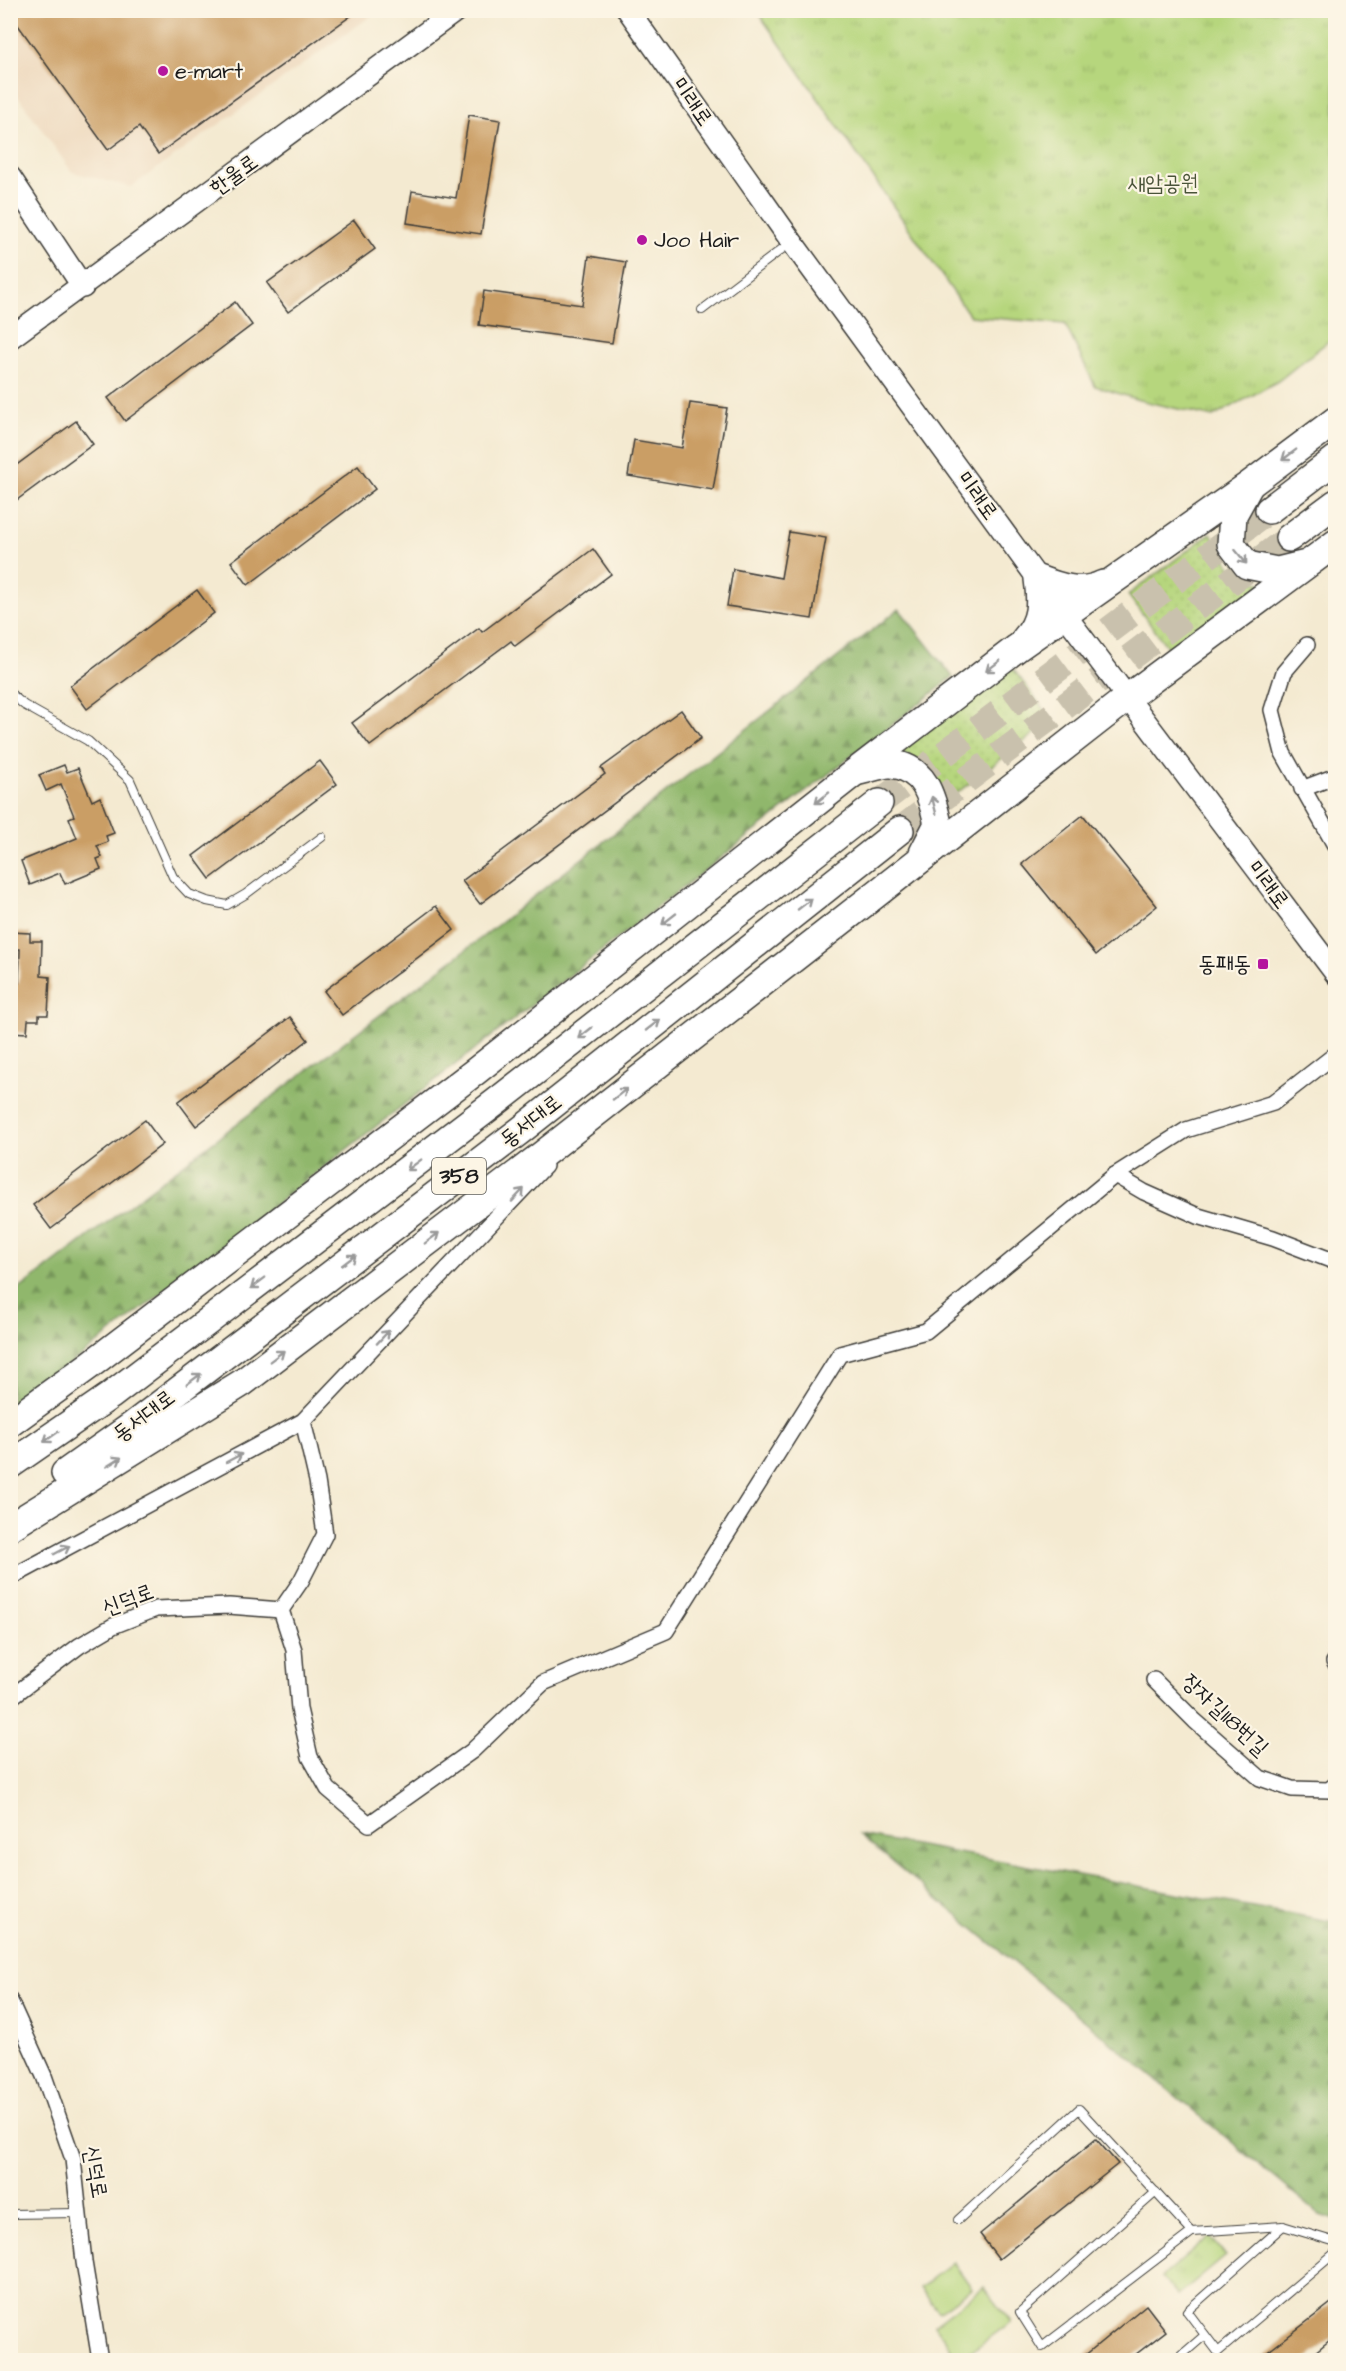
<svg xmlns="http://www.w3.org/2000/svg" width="1346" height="2371" viewBox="0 0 1346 2371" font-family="'Architects Daughter','Poor Story',sans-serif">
<defs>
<pattern id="grass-dots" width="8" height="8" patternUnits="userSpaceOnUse" patternTransform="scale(1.5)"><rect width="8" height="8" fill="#b6d67d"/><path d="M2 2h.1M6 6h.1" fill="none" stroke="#9cb76b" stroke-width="1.8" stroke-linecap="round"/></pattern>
<pattern id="forest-firs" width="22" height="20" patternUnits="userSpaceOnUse" patternTransform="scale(1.5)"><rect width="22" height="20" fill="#90b76c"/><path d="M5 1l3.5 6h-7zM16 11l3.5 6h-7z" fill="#759458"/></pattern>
<pattern id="park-tufts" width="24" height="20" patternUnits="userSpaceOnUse" patternTransform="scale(1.5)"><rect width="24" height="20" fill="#b6d67d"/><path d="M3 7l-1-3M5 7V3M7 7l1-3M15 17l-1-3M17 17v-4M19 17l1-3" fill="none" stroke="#9cb76b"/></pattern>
</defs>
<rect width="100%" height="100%" fill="#fcf5e5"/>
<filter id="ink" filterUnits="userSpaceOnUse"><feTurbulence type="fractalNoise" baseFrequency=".0167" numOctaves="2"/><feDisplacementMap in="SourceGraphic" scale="12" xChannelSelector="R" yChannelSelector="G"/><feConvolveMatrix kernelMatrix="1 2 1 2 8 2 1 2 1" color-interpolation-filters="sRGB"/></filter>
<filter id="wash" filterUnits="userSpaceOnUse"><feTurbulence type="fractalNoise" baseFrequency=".008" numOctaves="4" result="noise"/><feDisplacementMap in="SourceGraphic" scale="24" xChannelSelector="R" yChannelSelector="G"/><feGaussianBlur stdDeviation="1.35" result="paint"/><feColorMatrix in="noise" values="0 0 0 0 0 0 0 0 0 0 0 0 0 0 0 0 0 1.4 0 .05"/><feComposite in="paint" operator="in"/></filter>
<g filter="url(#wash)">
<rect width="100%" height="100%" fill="#f4ead1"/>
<path fill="#edd7bb" d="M10,11H378L131,187L72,172L11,86Z"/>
<g fill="url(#grass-dots)" stroke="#69794c" stroke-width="1.5">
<path d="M1211,533L1219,551L1237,574L1267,586L1174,656L1128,595Z"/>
<path d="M1005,668L1013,669L1052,720L949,799L921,762L897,752Z"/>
</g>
<g fill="url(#forest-firs)" stroke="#566a44" stroke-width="1.5">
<path d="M899,609L953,677L85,1353L11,1406L10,1296L476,942Z"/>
<path d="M860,1835L1335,1922V2220L1320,2215Z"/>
</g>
<g fill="url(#park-tufts)" stroke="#69794c" stroke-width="1.5">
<path d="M757,11H1335V336L1278,381L1213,417L1139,400L1095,386L1065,324L970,316Z"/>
<path d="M1210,2236L1226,2256L1178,2296L1162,2277Z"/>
</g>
<g fill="#b6d67d" stroke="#69794c" stroke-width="1.5">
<path d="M953,2262L972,2288L939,2312L920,2288Z"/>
<path d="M984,2287L1011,2322L959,2360L934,2325Z"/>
</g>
<g id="blocks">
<g fill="#ca9e65">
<path d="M10,10H359L158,154L139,127L108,150L10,14Z"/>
<path d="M469,115L500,120L481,234L407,223L412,191L456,198Z"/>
<path d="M354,220L375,249L288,312L267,283Z"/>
<path d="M589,256L626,262L612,343L479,325L484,291L582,305Z"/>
<path d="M235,302L252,325L125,421L108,398Z"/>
<path d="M690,403L727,408L713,490L628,476L634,440L682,448Z"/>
<path d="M76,421L93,444L10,505V470Z"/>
<path d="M358,466L375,489L248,585L231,562Z"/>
<path d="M789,532L826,538L812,619L727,606L733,569L781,578Z"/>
<path d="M593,549L611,574L515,646L511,641L370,746L352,723L479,628L482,632Z"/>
<path d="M197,590L214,613L87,709L70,686Z"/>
<path d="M681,710L701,738L480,904L462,881L605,774L601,768Z"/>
<path d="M320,761L337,784L210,879L193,856Z"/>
<path d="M64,765L67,772L78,768L92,801L100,797L114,833L106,836L108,842L97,846L102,857L97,859L101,869L65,884L60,873L30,885L21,861L77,838L69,818L74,816L61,784L46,791L39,775Z"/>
<path d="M1083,815L1157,906L1096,955L1022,864Z"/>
<path d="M436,906L454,930L342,1015L324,991Z"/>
<path d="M10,932L30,933V941H42L41,976L50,977L48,1015H39V1020H28L27,1033L10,1032L13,983H19L20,949H10Z"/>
<path d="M290,1017L308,1040L196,1126L178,1102Z"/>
<path d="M145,1120L163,1144L51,1229L33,1205Z"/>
<path d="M1096,2139L1118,2164L999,2259L980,2234Z"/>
<path d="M1335,2300V2336L1304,2361H1256Z"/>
<path d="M1146,2305L1166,2331L1127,2361H1078Z"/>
</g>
</g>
</g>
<g filter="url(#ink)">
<use href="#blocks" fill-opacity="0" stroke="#3c3b37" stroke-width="1.5"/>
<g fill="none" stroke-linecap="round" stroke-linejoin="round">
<g stroke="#c9c1ad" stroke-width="27" stroke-dasharray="27 14" stroke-linecap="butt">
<path d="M879,803L1269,510"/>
<path d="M900,830L1289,538"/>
</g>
<defs>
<g id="lane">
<path d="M702,310L790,243"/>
<path d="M10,693L24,705L88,741L130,780L173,877L189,894L207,901L227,905L246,894L322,837"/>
<path d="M1156,2192L1020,2312L1042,2347L1192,2232"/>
<path d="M10,2214L79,2213"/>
<path d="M958,2220L1079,2109L1192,2232L1283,2226L1336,2242"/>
<path d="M1283,2226L1187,2311L1218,2352L1336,2252"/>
<path d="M1176,2360L1205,2335"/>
</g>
<g id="street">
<path d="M1307,645L1284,672L1272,710L1283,753L1336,847"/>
<path d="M1302,789L1336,776"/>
<path d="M1115,1175L1144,1192L1198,1216L1273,1238L1336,1262"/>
<path d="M10,1578L303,1421L545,1166"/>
<path d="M281,1610L294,1650L299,1709L310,1757L328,1789L369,1824L472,1751L543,1683L666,1631L840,1354L926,1331L1115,1175L1186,1130L1273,1103L1336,1054"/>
<path d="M281,1610L301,1581L325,1534L317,1481L303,1421"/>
<path d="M1334,1662L1336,1664"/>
<path d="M1154,1680L1195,1721L1260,1778L1292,1789L1329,1790L1336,1784"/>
<path d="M10,1698L79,1646L113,1626L156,1609L229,1606L281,1610"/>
<path d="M10,2001L44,2076L73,2159L84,2262L100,2360"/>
</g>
<g id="secondary">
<path d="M628,10L792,242L1038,579L1336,974"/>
<path d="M10,177L83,287"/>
<path d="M10,338L457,10"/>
</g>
<g id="highway">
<path d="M1249,486L1233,515L1231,544L1247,565L1277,571L1306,564"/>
<path d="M1269,510L1336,459"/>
<path d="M1289,538L1336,503"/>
<path d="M1025,639C1042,621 1041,602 1038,579C1059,587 1082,595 1103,584"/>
<path d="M859,771C869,769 883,763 892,764C925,768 932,797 938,824L923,853"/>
<path d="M10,1423L90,1365L476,1071L855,772L1017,648L1249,485L1336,420"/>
<path d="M10,1465L110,1396L496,1102L879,803"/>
<path d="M65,1473L133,1425L521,1130L900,830"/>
<path d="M10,1527L242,1383L542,1155L1127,698L1336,543"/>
</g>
</defs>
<use href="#lane" stroke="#3c3b37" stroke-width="10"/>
<use href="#street" stroke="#3c3b37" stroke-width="18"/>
<use href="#secondary" stroke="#3c3b37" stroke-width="24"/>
<use href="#highway" stroke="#3c3b37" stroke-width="30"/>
<use href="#lane" stroke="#fff" stroke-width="8"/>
<use href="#street" stroke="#fff" stroke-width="15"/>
<use href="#secondary" stroke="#fff" stroke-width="21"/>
<use href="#highway" stroke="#fff" stroke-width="27"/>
</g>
<defs><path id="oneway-shaft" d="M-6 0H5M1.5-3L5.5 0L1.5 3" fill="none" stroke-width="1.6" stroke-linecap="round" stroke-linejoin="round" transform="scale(1.5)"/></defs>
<g stroke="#999">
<use href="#oneway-shaft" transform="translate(1289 455) rotate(143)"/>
<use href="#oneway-shaft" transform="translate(1241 557) rotate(51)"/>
<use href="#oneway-shaft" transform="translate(993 666) rotate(143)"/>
<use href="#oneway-shaft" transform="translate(822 798) rotate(142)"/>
<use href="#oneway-shaft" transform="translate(934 805) rotate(-104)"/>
<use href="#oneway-shaft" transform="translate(805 904) rotate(-38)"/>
<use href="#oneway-shaft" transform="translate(669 919) rotate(142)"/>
<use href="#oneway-shaft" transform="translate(653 1025) rotate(-38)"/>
<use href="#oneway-shaft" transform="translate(585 1033) rotate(142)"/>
<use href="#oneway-shaft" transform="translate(620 1094) rotate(-38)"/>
<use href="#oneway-shaft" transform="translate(414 1165) rotate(143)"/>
<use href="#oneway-shaft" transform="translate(518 1195) rotate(-47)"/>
<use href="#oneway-shaft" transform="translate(432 1238) rotate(-37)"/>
<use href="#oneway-shaft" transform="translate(349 1260) rotate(-37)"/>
<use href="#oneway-shaft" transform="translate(258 1283) rotate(143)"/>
<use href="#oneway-shaft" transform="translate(383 1337) rotate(-47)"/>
<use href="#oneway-shaft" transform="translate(277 1356) rotate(-37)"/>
<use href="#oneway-shaft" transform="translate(194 1379) rotate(-37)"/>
<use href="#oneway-shaft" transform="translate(51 1437) rotate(145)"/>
<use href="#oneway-shaft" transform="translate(234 1458) rotate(-28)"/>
<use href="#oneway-shaft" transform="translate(114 1462) rotate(-32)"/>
<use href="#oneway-shaft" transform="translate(62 1550) rotate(-28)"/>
</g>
</g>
<g fill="#b5179e" stroke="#fcf5e5" stroke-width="2">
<circle cx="163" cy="71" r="6"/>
<circle cx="642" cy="240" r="6"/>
<rect x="1257" y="958" width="12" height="12" rx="3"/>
</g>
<g text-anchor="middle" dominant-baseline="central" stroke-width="4.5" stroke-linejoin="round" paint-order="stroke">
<rect fill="#fcf5e5" stroke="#5f5d58" stroke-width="1.5" x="432" y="1158" width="54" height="36" rx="4.5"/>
<g font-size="21" font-weight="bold" fill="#1c1c1c">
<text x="459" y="1176">358</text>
</g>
<g font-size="22" fill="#1c1c1c" stroke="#fcf5e5" text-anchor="start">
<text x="175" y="71">e-mart</text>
<text x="654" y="240">Joo Hair</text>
<text x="1251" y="964" text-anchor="end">동패동</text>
</g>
<g font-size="22" fill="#1c1c1c" stroke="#fcf5e5">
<text transform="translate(692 102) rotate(55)">미래로</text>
<text transform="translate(234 175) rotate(-36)">한울로</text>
<text transform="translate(977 496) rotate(54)">미래로</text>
<text transform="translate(1268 885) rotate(53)">미래로</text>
<text transform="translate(531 1121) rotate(-38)">동서대로</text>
<text transform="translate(144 1416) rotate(-37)">동서대로</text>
<text transform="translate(128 1600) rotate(-20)">신덕로</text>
<text transform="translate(1225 1715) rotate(43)">장자길118번길</text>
<text transform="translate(95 2172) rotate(80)">신덕로</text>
</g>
<g font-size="22" fill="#4a5439" stroke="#fcf5e5">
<text x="1163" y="183">새암공원</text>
</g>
</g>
<rect width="1346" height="2371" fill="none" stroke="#fcf5e5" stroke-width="36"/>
</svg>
